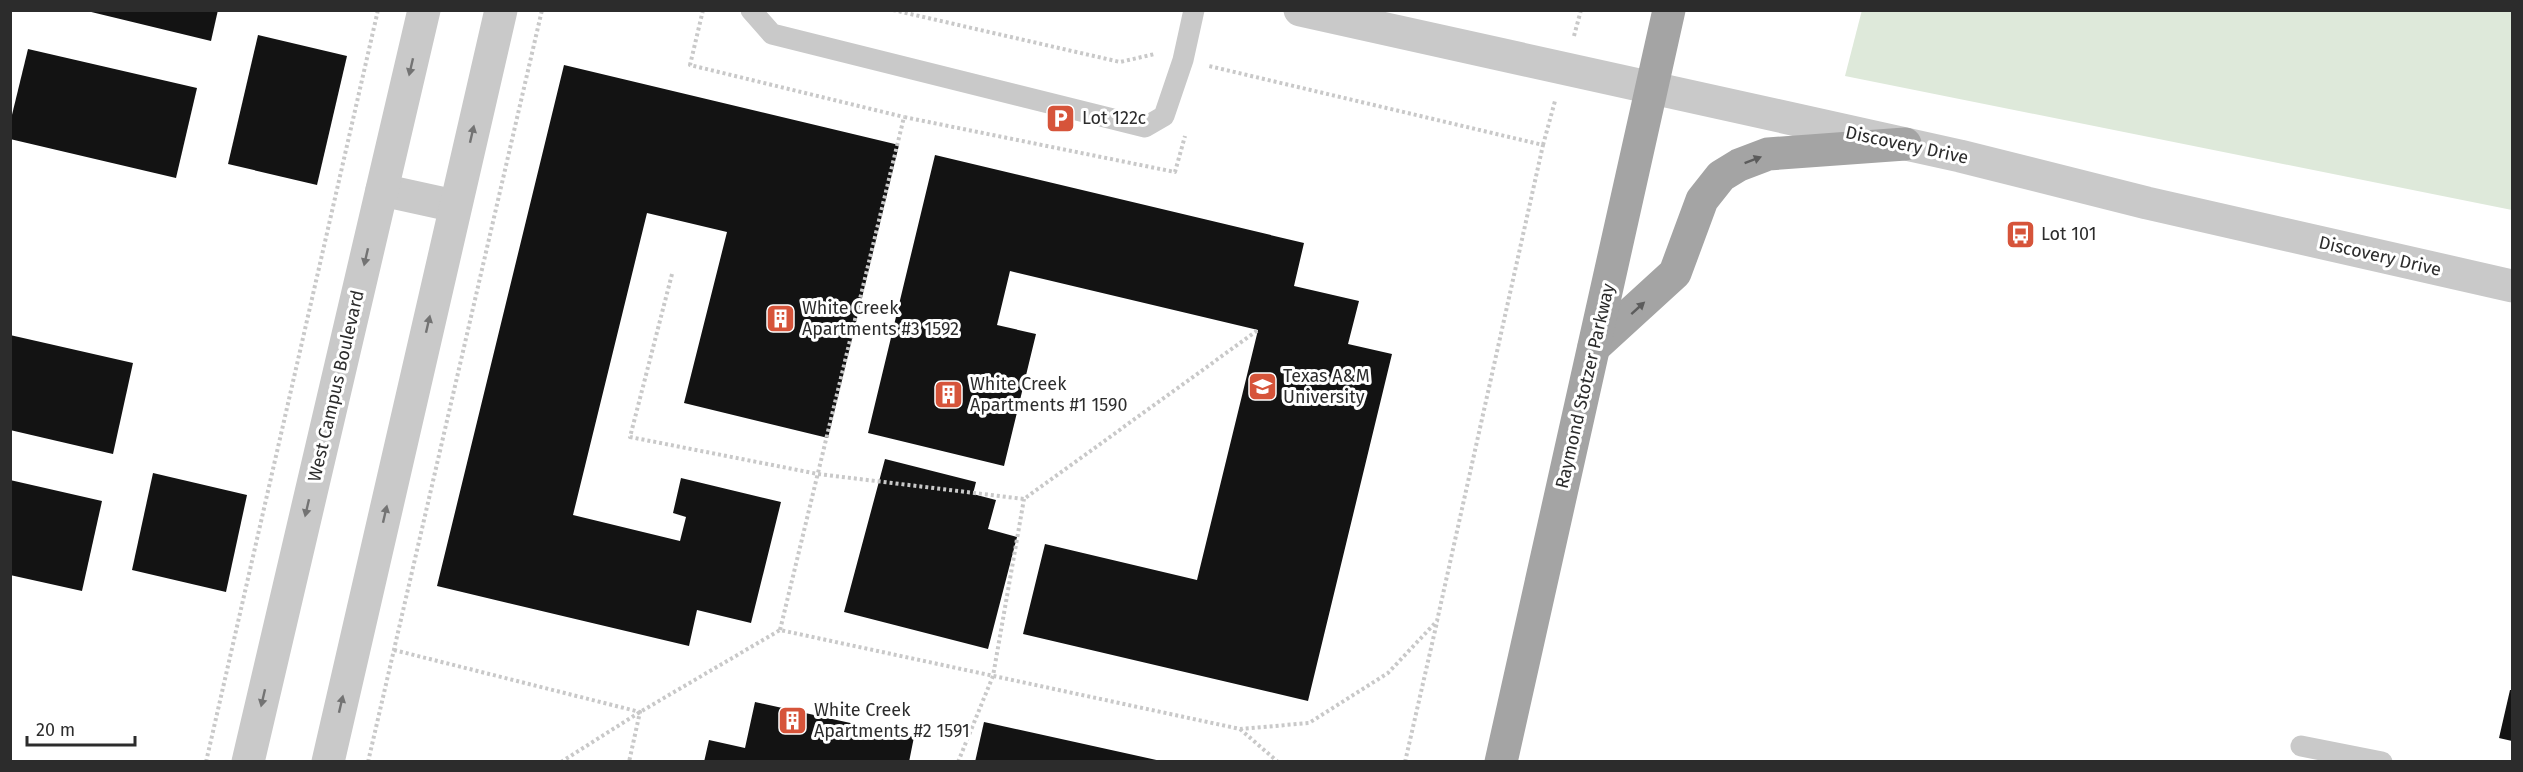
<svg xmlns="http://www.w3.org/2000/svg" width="2523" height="772" viewBox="0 0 2523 772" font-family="'Fira Sans',sans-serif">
<rect width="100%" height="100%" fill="#fff"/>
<path fill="#dee9da" d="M1862,10L2512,11V210L1845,76Z"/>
<g fill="#131313">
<path d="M83,10H218L211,41Z"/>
<path d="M258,35L347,56L317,185L228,164Z"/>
<path d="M28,49L197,88L176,178L10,139V123Z"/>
<path d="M564,65L899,145L828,438L684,403L727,232L647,213L573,515L680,541L686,517L673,513L681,478L781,502L751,623L697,610L689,646L437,586Z"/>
<path d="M935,155L1304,243L1294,286L1359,301L1348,344L1392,354L1308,701L1023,634L1045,544L1197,580L1258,330L1010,271L997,325L1036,334L1004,466L868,433Z"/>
<path d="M10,335L133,363L113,454L10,430Z"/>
<path d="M885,459L976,482L973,494L996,500L988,529L1017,537L988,649L844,612Z"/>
<path d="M153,473L247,495L226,592L132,570Z"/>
<path d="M10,480L102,501L82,591L10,575Z"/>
<path d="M2510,690H2512V741L2499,738Z"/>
<path d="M755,702L914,737L909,762H704L709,740L745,748Z"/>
<path d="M984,722L1161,761V762H975Z"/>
</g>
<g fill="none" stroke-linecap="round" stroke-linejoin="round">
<g stroke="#c9c9c9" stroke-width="4" stroke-dasharray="3 3" stroke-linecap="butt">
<path d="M703,10L690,65L904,117"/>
<path d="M893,10L1120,62L1155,54"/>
<path d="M1574,36L1581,10"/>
<path d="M1543,145L1555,101"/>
<path d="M672,274L630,437L818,474L1024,499L1258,330"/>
<path d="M780,630L904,117L1175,172L1185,136"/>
<path d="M394,650L640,712L629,762"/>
<path d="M1240,729L1278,762"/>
<path d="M206,762L378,10"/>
<path d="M368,762L542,10"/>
<path d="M561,762L640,712L780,630L1240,729L1309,723L1388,673L1437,621L1543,145L1209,66"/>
<path d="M958,762L993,676L1024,499"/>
<path d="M1405,762L1437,622"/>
</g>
<g stroke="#c9c9c9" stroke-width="21">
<path d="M751,10L772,34L1145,127L1164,116L1183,60L1194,10"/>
<path d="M2301,746L2382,762"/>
</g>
<g stroke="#c9c9c9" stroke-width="33">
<path d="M1300,10L1960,156L2147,203L2512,286"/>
<path d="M382,190L455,206"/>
<path d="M248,762L424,10"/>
<path d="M328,762L501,10"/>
</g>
<g stroke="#a4a4a4" stroke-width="33">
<path d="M1594,347L1675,273L1702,200L1721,176L1739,165L1768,154L1905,144"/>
<path d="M1501,762L1669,10"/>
</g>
</g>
<defs><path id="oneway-solid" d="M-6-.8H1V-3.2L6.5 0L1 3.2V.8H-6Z" transform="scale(1.5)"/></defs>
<g fill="#737373">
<use href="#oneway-solid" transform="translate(411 67) rotate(103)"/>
<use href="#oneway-solid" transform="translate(472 134) rotate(-77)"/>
<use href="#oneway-solid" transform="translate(366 257) rotate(103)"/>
<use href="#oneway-solid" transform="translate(428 324) rotate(-77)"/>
<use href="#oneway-solid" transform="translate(307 508) rotate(103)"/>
<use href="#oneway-solid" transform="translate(385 514) rotate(-77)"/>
<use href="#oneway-solid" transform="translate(263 698) rotate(103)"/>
<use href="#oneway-solid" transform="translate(341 704) rotate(-77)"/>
</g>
<g fill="#5c5c5c">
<use href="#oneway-solid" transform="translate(1753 160) rotate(-21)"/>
<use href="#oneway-solid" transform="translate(1638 308) rotate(-42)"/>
</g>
<defs>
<symbol id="parking-square" viewBox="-11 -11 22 22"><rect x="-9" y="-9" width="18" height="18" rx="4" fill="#d6543a" stroke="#fff"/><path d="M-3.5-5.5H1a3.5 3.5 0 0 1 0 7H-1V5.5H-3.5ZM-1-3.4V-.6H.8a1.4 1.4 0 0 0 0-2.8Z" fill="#fff"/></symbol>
<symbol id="bus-square" viewBox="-11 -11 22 22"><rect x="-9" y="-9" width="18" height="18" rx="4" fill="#d6543a" stroke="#fff"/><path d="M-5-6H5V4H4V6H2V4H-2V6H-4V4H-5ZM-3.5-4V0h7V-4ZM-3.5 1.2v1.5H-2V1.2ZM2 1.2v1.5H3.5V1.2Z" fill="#fff"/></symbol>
<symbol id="building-square" viewBox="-11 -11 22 22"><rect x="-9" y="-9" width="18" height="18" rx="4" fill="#d6543a" stroke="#fff"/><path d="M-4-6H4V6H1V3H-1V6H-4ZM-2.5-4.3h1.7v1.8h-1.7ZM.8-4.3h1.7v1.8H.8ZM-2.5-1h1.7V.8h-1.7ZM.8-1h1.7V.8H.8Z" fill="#fff"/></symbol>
<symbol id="university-square" viewBox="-11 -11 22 22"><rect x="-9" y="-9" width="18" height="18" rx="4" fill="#d6543a" stroke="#fff"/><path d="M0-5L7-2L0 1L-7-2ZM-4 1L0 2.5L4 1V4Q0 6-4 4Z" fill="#fff"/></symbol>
</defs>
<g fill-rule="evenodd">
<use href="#parking-square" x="1044" y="102" width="33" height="33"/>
<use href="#bus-square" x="2004" y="218" width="33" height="33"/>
<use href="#building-square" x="764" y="302" width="33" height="33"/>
<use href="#university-square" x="1246" y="370" width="33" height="33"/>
<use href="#building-square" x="932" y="378" width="33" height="33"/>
<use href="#building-square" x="776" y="704" width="33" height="33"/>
</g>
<g text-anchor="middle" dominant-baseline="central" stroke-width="6" stroke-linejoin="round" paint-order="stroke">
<g font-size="18" fill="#2c2c2c" stroke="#fff" text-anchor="start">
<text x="1082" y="118">Lot 122c</text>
<text x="2041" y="234">Lot 101</text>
<text x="802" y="308">White Creek<tspan x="802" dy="21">Apartments #3 1592</tspan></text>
<text x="1283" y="376">Texas A&amp;M<tspan x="1283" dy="21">University</tspan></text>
<text x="970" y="384">White Creek<tspan x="970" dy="21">Apartments #1 1590</tspan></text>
<text x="814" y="710">White Creek<tspan x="814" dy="21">Apartments #2 1591</tspan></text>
</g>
<g font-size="18" fill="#2c2c2c" stroke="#fff">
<text transform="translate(1907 145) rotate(12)">Discovery Drive</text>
<text transform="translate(2380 256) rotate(13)">Discovery Drive</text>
<text transform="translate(336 386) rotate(-77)">West Campus Boulevard</text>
<text transform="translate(1585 386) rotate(-77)">Raymond Stotzer Parkway</text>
</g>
</g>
<rect width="2523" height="772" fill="none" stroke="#2c2c2c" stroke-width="24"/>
<path d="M27 736v9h108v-9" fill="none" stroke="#2c2c2c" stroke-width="3"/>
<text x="36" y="736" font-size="18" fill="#2c2c2c" stroke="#ffffff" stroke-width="4.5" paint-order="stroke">20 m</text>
</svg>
